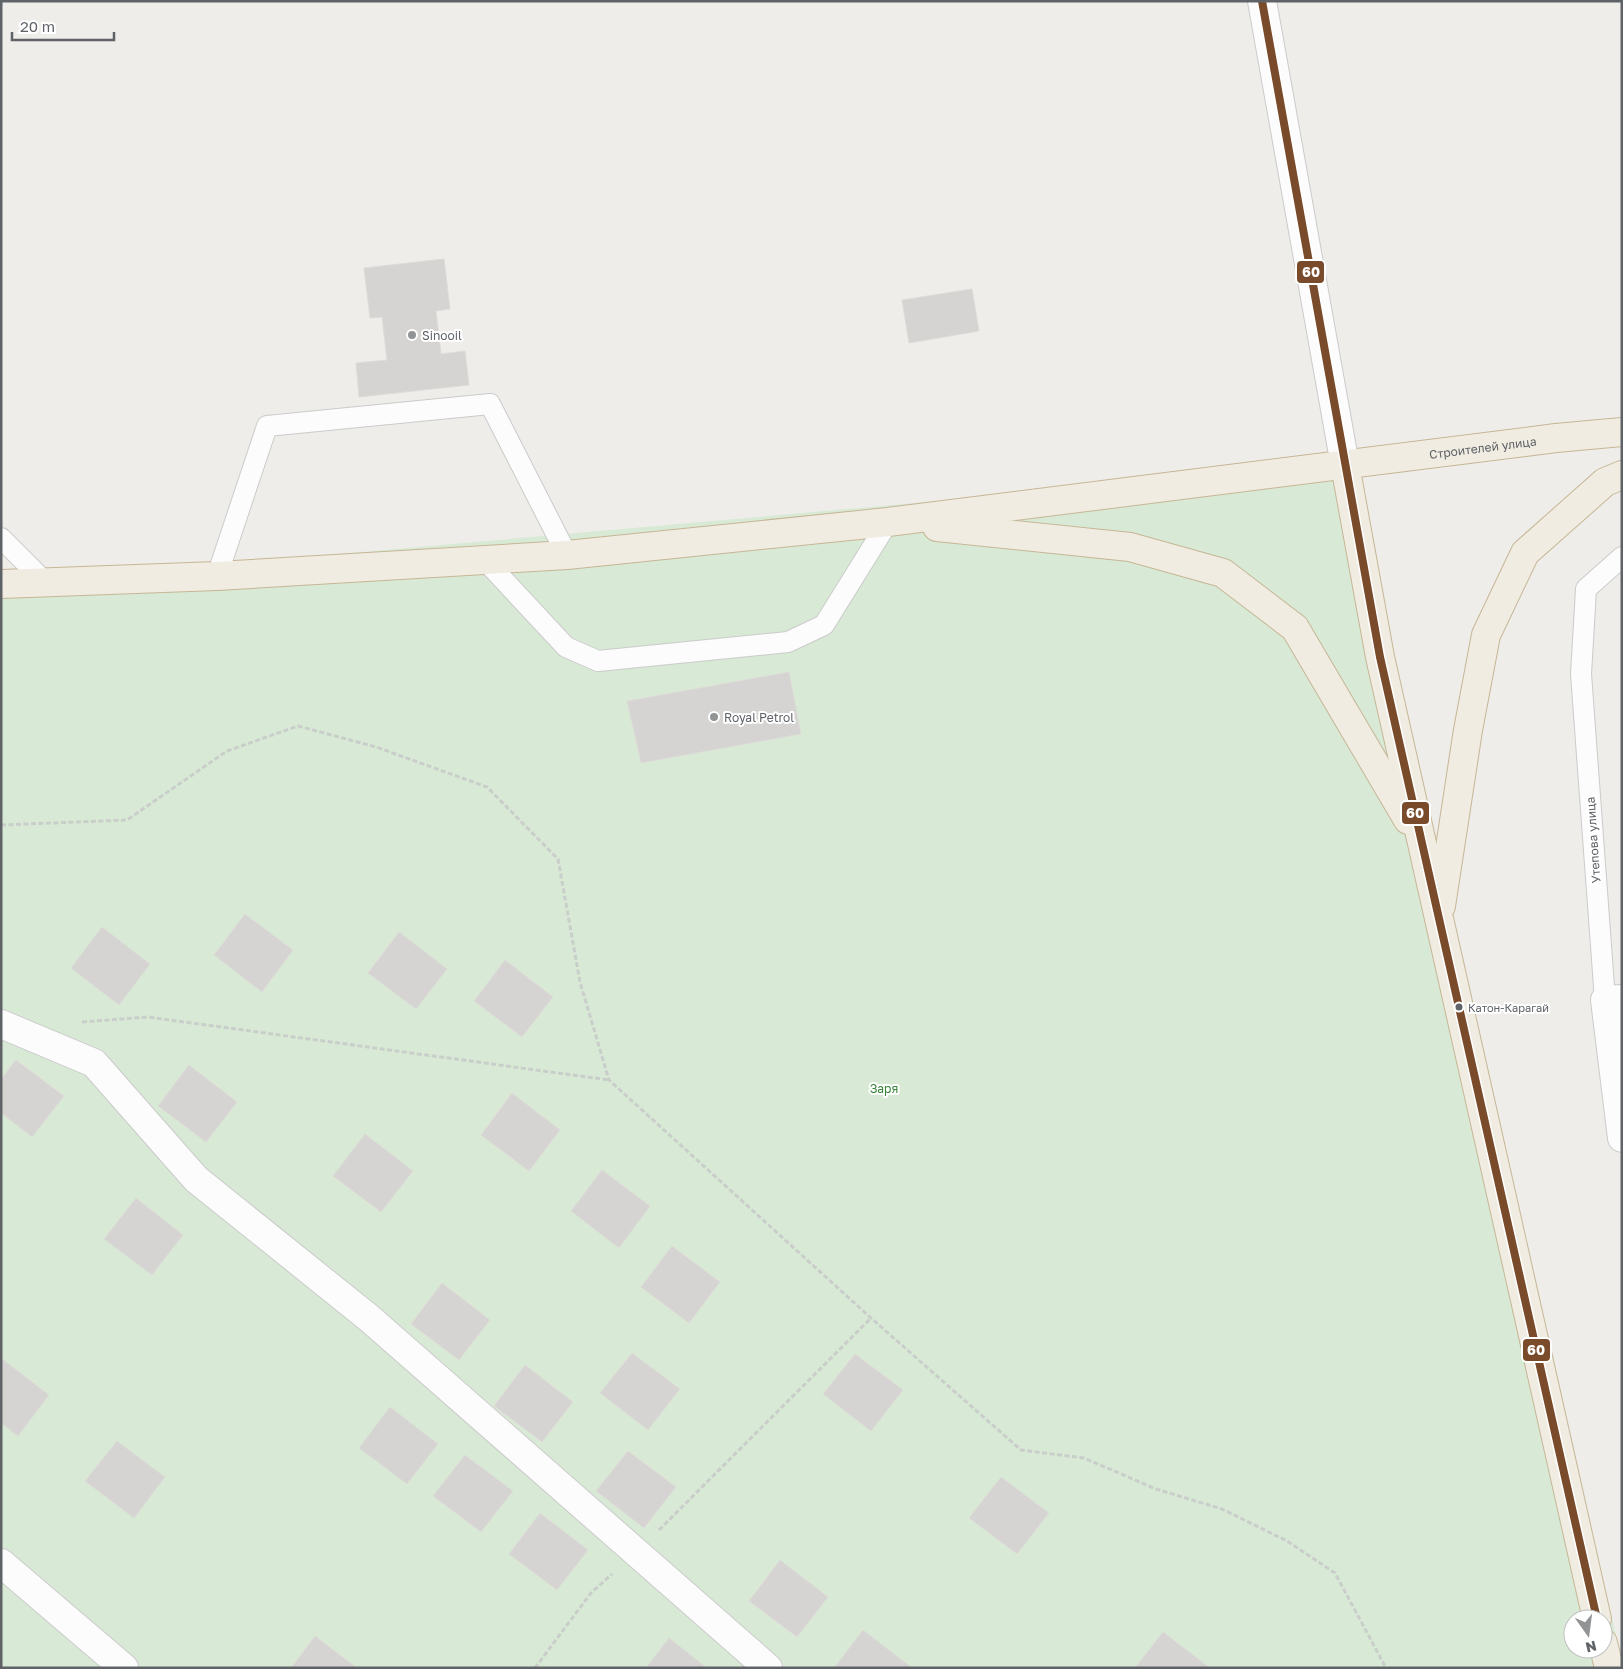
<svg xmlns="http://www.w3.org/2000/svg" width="1623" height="1669" viewBox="0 0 1623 1669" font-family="'Golos Text',sans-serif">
<rect width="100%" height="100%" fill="#eeede9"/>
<path fill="#d8ead5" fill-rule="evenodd" d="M1345,465L1422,843L1622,1660V1668H1V584ZM1573,1619H1603V1649H1573Z"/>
<g fill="#d5d4d2" stroke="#dedcd8">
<path d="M444,259L450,309L436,311L441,354L465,351L469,385L359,397L356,363L387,360L382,317L370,318L364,268Z"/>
<path d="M972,289L979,331L909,343L902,300Z"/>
<path d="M789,672L801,734L641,763L627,701Z"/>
<path d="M245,914L293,950L262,992L214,955Z"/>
<path d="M102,927L150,964L119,1005L71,968Z"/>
<path d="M399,932L447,969L416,1009L368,973Z"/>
<path d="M505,960L553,997L522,1037L474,1001Z"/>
<path d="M16,1060L64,1096L32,1137L1,1113V1079Z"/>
<path d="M189,1065L237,1102L206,1142L158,1106Z"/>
<path d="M512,1093L560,1130L529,1171L481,1135Z"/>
<path d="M365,1134L413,1171L381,1212L333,1176Z"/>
<path d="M602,1170L650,1206L619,1248L571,1211Z"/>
<path d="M136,1198L183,1235L152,1275L104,1239Z"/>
<path d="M672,1246L720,1282L689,1323L641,1287Z"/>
<path d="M442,1283L490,1320L459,1360L411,1324Z"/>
<path d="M632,1353L680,1389L648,1430L600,1393Z"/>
<path d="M855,1354L903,1390L871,1431L823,1394Z"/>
<path d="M1,1358L49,1395L18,1436L1,1423Z"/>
<path d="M525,1365L573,1402L542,1442L494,1406Z"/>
<path d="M390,1407L438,1444L407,1484L359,1448Z"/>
<path d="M117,1441L165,1477L134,1518L85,1481Z"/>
<path d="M628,1451L676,1487L644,1528L596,1491Z"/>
<path d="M465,1455L513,1491L481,1532L433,1496Z"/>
<path d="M1001,1477L1049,1513L1017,1554L969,1518Z"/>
<path d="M540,1513L588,1550L557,1590L509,1554Z"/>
<path d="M780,1560L828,1597L797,1637L749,1601Z"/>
<path d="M863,1630L911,1667L910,1668H834Z"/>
<path d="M1163,1632L1210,1668H1135Z"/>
<path d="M315,1636L357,1668H291Z"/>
<path d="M669,1638L707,1668H646Z"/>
</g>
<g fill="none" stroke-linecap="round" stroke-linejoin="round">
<defs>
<g id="lane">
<path d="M1,538L45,582"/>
<path d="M484,559L566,647L598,661L788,642L824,625L888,522"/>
<path d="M217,576L267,426L490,404L567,555"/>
<path d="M1605,1000L1581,674L1586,589L1622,557"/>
</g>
<g id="street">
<path d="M1262,1L1345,465"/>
<path d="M1622,999L1605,1000L1622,1138"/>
<path d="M1,1024L94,1063L196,1179L369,1318L768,1668"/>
<path d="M1,1563L124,1668"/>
</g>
<g id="highway">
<path d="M1345,465L1380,657L1597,1619"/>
<path d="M937,527L1130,547L1223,573L1295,628L1408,820"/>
<path id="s1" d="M1,584L217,576L567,555L888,522L1556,438L1622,432"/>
<path d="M1441,906L1468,730L1486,635L1525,553L1605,482L1622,475"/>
<path d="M1603,1643L1609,1668"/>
</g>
</defs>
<use href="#lane" stroke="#cbcbcb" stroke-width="22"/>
<use href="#street" stroke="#cbcbcb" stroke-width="30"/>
<use href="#highway" stroke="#c6b696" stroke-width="30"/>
<g stroke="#cacecb" stroke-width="3" stroke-dasharray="5 2.5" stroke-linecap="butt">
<path d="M1,825L127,820L227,751L298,726L376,747L487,787L558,859L580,982L609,1080L871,1318L1021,1450L1084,1458L1156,1489L1222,1509L1287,1541L1335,1573L1386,1668"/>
<path d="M82,1022L148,1017L609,1080"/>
<path d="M659,1530L871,1318"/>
<path d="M535,1668L591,1593L612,1574"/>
</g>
<use href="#lane" stroke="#fcfcfc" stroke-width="20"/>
<use href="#street" stroke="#fcfcfc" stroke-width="28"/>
<use href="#highway" stroke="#f0ece2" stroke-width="28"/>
<defs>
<path id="bus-1" d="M1262,1L1380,657L1597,1619"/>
</defs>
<use href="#bus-1" stroke="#fff" stroke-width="11"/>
<use href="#bus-1" stroke="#7a4b2a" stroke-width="8"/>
</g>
<g fill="#919394" stroke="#fff" stroke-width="2">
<circle cx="412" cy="335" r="5"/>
<circle cx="714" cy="717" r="5"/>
</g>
<circle fill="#5f6267" stroke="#fff" stroke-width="2" cx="1459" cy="1007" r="4.5"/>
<g text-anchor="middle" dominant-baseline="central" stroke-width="4" stroke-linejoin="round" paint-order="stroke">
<g font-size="11" fill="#5f6267" stroke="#fff" text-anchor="start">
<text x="1468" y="1007">Катон-Карагай</text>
</g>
<g font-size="12" fill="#5f6267" stroke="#fff" text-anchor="start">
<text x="422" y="335">Sinooil</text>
<text x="724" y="717">Royal Petrol</text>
</g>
<g font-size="12" fill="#5f6267" stroke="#fff">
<text stroke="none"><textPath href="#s1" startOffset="1489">Строителей улица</textPath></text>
<text transform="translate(1593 840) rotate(-94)">Утепова улица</text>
</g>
<g font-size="12" fill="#38853a" stroke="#fff">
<text x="884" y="1088">Заря</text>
</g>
</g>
<g stroke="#fff" stroke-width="2">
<rect x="1296" y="260" width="29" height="24" rx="5" fill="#7a4b2a"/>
<rect x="1401" y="801" width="29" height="24" rx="5" fill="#7a4b2a"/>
<rect x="1522" y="1338" width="29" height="24" rx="5" fill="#7a4b2a"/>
</g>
<g font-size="14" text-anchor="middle" font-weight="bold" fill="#fff">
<text x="1311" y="277">60</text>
<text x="1415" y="818">60</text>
<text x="1536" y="1355">60</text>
</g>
<rect width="1623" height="1669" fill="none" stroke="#5f6267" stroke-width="5"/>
<g transform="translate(1588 1634) rotate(166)"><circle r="24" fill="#ffffff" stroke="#bfc0c2"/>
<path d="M0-4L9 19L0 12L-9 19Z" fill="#919394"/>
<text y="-8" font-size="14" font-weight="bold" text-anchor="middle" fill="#5f6267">N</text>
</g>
<path d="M12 32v8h102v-8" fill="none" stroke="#5f6267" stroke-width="2.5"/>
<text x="20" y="32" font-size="15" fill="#5f6267" stroke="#ffffff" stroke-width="4" paint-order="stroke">20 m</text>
</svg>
